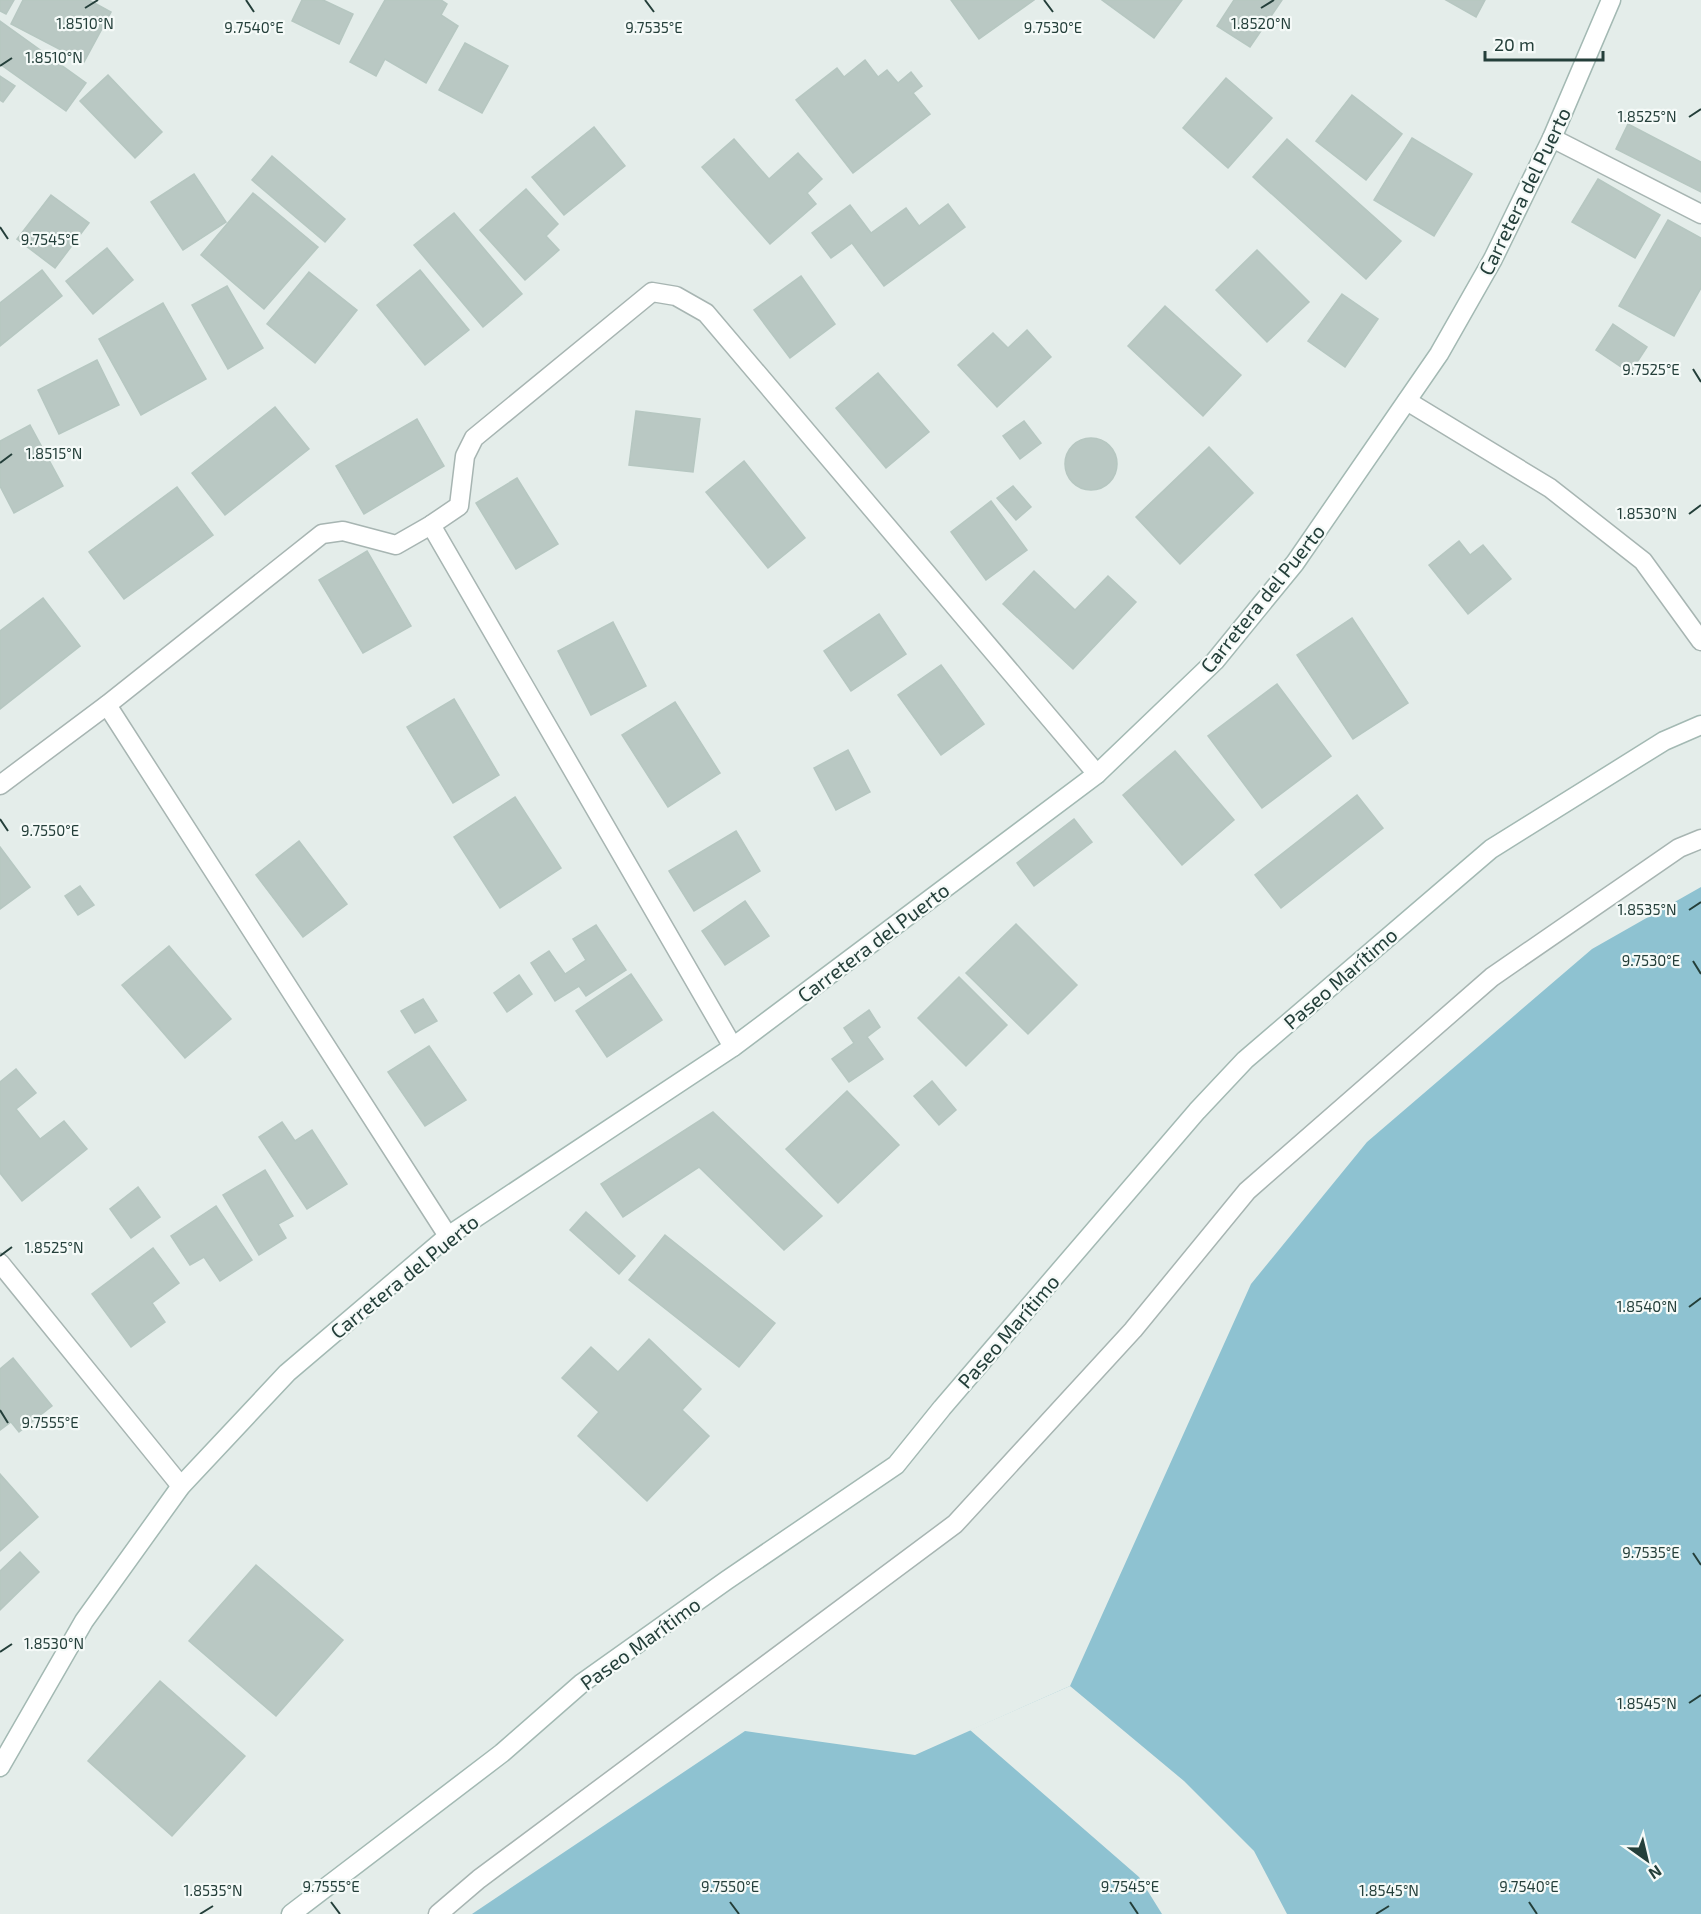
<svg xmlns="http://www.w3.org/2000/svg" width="1701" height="1914" viewBox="0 0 1701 1914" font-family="'Exo 2',sans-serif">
<rect width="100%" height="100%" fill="#e4edea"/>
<path fill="#8ec2d1" d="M1701,887V1914H472L745,1731L915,1755L1070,1686L1251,1284L1367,1142L1592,949Z"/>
<path fill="#e4edea" d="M1070,1686L1184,1781L1254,1851L1287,1914H1162L1139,1877L970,1730Z"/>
<g fill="#b9c8c3" stroke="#b6c7c1" stroke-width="1.5">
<path d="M0,0H14L6,14L0,11Z"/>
<path d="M23,0H89L111,12L84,62L11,24Z"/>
<path d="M302,0H323L353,14L339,44L292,21Z"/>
<path d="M385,0H441L447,4L441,15L458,26L426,83L385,59L376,76L350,62Z"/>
<path d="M951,0H1034L979,39Z"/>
<path d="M1102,0H1182L1154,38Z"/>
<path d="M1234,0H1282L1250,47L1217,26Z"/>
<path d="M1446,0H1485L1476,17Z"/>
<path d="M0,21L86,83L66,111L0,64Z"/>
<path d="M465,43L508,66L482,113L439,90Z"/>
<path d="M865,60L878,77L887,70L898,83L911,72L922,86L913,93L930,114L853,173L796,100L837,68L844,77Z"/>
<path d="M108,75L162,132L135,158L80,101Z"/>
<path d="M0,76L15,86L3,102L0,100Z"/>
<path d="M1226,78L1272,118L1228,168L1183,128Z"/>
<path d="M1352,95L1402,134L1366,180L1316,141Z"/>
<path d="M1628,124L1701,162V192L1616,149Z"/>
<path d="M594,127L625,166L564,215L532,177Z"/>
<path d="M1412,138L1472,174L1434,236L1374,200Z"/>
<path d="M734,139L769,179L798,153L822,179L807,193L816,204L770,244L702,167Z"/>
<path d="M1287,139L1401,241L1366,279L1253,177Z"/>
<path d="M272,156L345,219L325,242L252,180Z"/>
<path d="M194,174L226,222L183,250L151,202Z"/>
<path d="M1598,179L1660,215L1635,258L1572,222Z"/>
<path d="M526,189L558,224L546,236L559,250L525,280L480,230Z"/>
<path d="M253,193L318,247L264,309L201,255Z"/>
<path d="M51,195L89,223L55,268L17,239Z"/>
<path d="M948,204L965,227L884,286L852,243L831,258L812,233L850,205L871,233L906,208L919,226Z"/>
<path d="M454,213L522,294L483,327L414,245Z"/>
<path d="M1668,220L1701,238V288L1674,336L1619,306Z"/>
<path d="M107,248L133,280L93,314L66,281Z"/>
<path d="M1257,250L1309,302L1267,342L1216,290Z"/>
<path d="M42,270L62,296L0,346V303Z"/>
<path d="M420,270L469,330L425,365L377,305Z"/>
<path d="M309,272L357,310L315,363L267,324Z"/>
<path d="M801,276L835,324L790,358L754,310Z"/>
<path d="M227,286L263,348L228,369L192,305Z"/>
<path d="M1342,294L1378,319L1345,367L1308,341Z"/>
<path d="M163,303L206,379L141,415L99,339Z"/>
<path d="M1165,306L1241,375L1203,416L1128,346Z"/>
<path d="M1613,324L1647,347L1630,373L1596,350Z"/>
<path d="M1027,330L1051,357L997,407L958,365L993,333L1008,348Z"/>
<path d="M97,360L119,405L59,434L38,390Z"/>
<path d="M878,373L929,432L886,468L836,408Z"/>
<path d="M275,407L309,449L225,515L192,473Z"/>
<path d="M636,411L700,419L693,472L629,465Z"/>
<path d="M417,419L444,466L364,514L336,466Z"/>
<path d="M1024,421L1041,443L1020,459L1003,436Z"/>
<path d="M30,425L63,486L14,513L0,486V441Z"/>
<circle cx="1091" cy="464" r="26"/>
<path d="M1209,447L1253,493L1180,564L1136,517Z"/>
<path d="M744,461L805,538L768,568L706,492Z"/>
<path d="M517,478L558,544L516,569L476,503Z"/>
<path d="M1013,486L1031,507L1016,520L997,498Z"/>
<path d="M177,487L213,535L124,599L89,552Z"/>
<path d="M991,501L1027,550L986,580L951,532Z"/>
<path d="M1459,541L1470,555L1483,545L1511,579L1468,614L1429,565Z"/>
<path d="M367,551L411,626L363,653L319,580Z"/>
<path d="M1034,571L1075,610L1108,576L1136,602L1073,669L1003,604Z"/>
<path d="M43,598L80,646L0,709V631Z"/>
<path d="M879,614L906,654L851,691L824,651Z"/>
<path d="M1352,618L1408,703L1353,739L1297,655Z"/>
<path d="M613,622L646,686L591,715L558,651Z"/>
<path d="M941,665L984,724L941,755L898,695Z"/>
<path d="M1277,684L1331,756L1262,808L1208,736Z"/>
<path d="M454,699L499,775L453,803L407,727Z"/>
<path d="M675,702L720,773L668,807L622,735Z"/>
<path d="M848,750L870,792L836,810L814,768Z"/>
<path d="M1175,751L1234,820L1182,865L1123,795Z"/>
<path d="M1357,795L1383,828L1281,908L1255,875Z"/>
<path d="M515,797L561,868L500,908L454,837Z"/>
<path d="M1074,819L1092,842L1034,886L1017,863Z"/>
<path d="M736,831L760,871L694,911L669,871Z"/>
<path d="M299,841L347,904L303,937L256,875Z"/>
<path d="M0,847L30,887L0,909Z"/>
<path d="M80,886L94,905L78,915L65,896Z"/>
<path d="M745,901L769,936L725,965L702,931Z"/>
<path d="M1016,924L1077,985L1028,1034L966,973Z"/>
<path d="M596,925L626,970L586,996L579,986L555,1001L531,963L549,951L565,974L586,960L573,939Z"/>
<path d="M169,946L231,1019L185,1058L122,985Z"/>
<path d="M631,974L662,1020L607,1057L576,1011Z"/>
<path d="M519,975L532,994L507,1012L494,993Z"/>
<path d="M959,977L1007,1025L966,1066L918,1018Z"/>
<path d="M423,999L437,1021L415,1033L401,1011Z"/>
<path d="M869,1010L880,1027L867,1037L883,1059L849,1082L832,1059L854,1043L844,1028Z"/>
<path d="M429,1046L466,1100L425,1126L388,1072Z"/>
<path d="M16,1069L36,1093L16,1109L40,1139L64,1121L87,1149L22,1201L0,1173V1082Z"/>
<path d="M932,1081L956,1110L939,1125L914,1096Z"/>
<path d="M847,1091L899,1145L838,1203L786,1149Z"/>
<path d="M713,1112L822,1216L784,1250L699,1167L623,1217L601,1184Z"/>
<path d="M282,1122L295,1141L312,1130L347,1184L307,1209L259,1137Z"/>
<path d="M265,1170L293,1216L278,1224L286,1238L259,1255L223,1195Z"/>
<path d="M138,1187L160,1217L131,1238L110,1209Z"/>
<path d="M216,1206L252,1260L220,1281L204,1257L190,1265L171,1236Z"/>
<path d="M586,1212L635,1256L619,1274L570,1230Z"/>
<path d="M665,1235L775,1323L739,1367L629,1280Z"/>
<path d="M153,1248L179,1283L152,1303L165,1322L131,1347L92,1294Z"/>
<path d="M649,1339L701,1389L682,1410L709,1436L647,1501L578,1436L599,1412L562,1378L591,1347L618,1372Z"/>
<path d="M13,1358L52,1406L19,1432L11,1422L0,1430V1369Z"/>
<path d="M0,1474L38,1517L0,1551Z"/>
<path d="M20,1552L39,1572L0,1610V1571Z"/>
<path d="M256,1565L343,1640L276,1716L189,1641Z"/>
<path d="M160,1681L245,1756L172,1836L88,1761Z"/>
</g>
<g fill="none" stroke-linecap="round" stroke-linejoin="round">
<defs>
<g id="street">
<path d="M1552,138L1701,214"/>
<path d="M1407,401L1550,488L1643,561L1701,641"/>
<path d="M431,525L733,1047"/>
<path d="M107,705L448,1236"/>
<path d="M0,785L107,705L322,534L343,531L396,545L431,525L459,506L465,456L474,438L652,292L676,296L706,313L1097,774"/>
<path d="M0,1263L181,1486"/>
<path d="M438,1914L479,1879L955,1524L1133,1330L1247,1191L1492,977L1679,848L1701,839"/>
</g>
<g id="secondary">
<path d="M0,1767L84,1621L181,1486L287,1373L448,1236L733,1047L1097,774L1215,661L1295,563L1439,354L1493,259L1552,138L1611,0"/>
<path d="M291,1914L502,1753L582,1683L727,1580L896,1465L942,1408L1197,1111L1245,1060L1491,849L1664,741L1701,725"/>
</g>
</defs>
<use href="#street" stroke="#a7b5b2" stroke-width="21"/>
<use href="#secondary" stroke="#a3b9b3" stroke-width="21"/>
<use href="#street" stroke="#fff" stroke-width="18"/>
<use href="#secondary" stroke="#fff" stroke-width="18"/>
</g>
<path fill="none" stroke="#243f3a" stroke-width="2" d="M246,0L254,12M645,0L654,12M1044,0L1053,12M85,8L98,0M1261,8L1274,0M0,66L12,58M1689,117L1701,109M0,227L8,239M1693,369L1701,382M0,463L12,454M1689,514L1701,505M0,819L8,831M1689,910L1701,902M1693,961L1701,974M0,1256L12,1247M1689,1307L1701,1298M0,1410L8,1423M1693,1553L1701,1565M0,1652L12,1644M1689,1703L1701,1695M331,1902L340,1914M730,1902L739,1914M1130,1902L1138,1914M1529,1902L1537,1914M200,1914L213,1906M1376,1914L1389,1906"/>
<g text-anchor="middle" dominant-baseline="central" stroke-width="4.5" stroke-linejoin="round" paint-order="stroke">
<g font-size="20" fill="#243f3a" stroke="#f5faf8">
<text transform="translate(1524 191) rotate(-64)">Carretera del Puerto</text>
<text transform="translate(1262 598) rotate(-51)">Carretera del Puerto</text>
<text transform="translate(873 942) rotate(-37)">Carretera del Puerto</text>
<text transform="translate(1340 978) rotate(-41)">Paseo Marítimo</text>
<text transform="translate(404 1276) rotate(-39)">Carretera del Puerto</text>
<text transform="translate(1008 1331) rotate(-49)">Paseo Marítimo</text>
<text transform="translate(640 1643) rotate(-36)">Paseo Marítimo</text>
</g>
</g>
<g font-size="15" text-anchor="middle" fill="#243f3a" stroke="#f5faf8" stroke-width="4.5" stroke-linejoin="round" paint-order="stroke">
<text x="85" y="29">1.8510°N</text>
<text x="1261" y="29">1.8520°N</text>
<text x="254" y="33">9.7540°E</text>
<text x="654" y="33">9.7535°E</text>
<text x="1053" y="33">9.7530°E</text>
<text x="54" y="63">1.8510°N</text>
<text x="1647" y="122">1.8525°N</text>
<text x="50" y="245">9.7545°E</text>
<text x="1651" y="375">9.7525°E</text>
<text x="54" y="459">1.8515°N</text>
<text x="1647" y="519">1.8530°N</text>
<text x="50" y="836">9.7550°E</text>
<text x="1647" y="915">1.8535°N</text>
<text x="1651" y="966">9.7530°E</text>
<text x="54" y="1253">1.8525°N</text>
<text x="1647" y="1312">1.8540°N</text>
<text x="50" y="1428">9.7555°E</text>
<text x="1651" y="1558">9.7535°E</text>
<text x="54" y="1649">1.8530°N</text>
<text x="1647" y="1709">1.8545°N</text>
<text x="331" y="1892">9.7555°E</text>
<text x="730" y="1892">9.7550°E</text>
<text x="1130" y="1892">9.7545°E</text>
<text x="1529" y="1892">9.7540°E</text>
<text x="213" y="1896">1.8535°N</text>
<text x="1389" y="1896">1.8545°N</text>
</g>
<g transform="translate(1647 1860) rotate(146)" stroke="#f5faf8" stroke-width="4.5" paint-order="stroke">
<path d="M0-4.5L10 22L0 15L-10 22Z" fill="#243f3a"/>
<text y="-9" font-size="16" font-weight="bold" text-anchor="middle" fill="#243f3a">N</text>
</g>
<path d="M1485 51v9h118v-9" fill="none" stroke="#243f3a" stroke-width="3"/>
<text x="1494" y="51" font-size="18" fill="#243f3a" stroke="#f5faf8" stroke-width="4.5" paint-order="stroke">20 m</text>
</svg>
